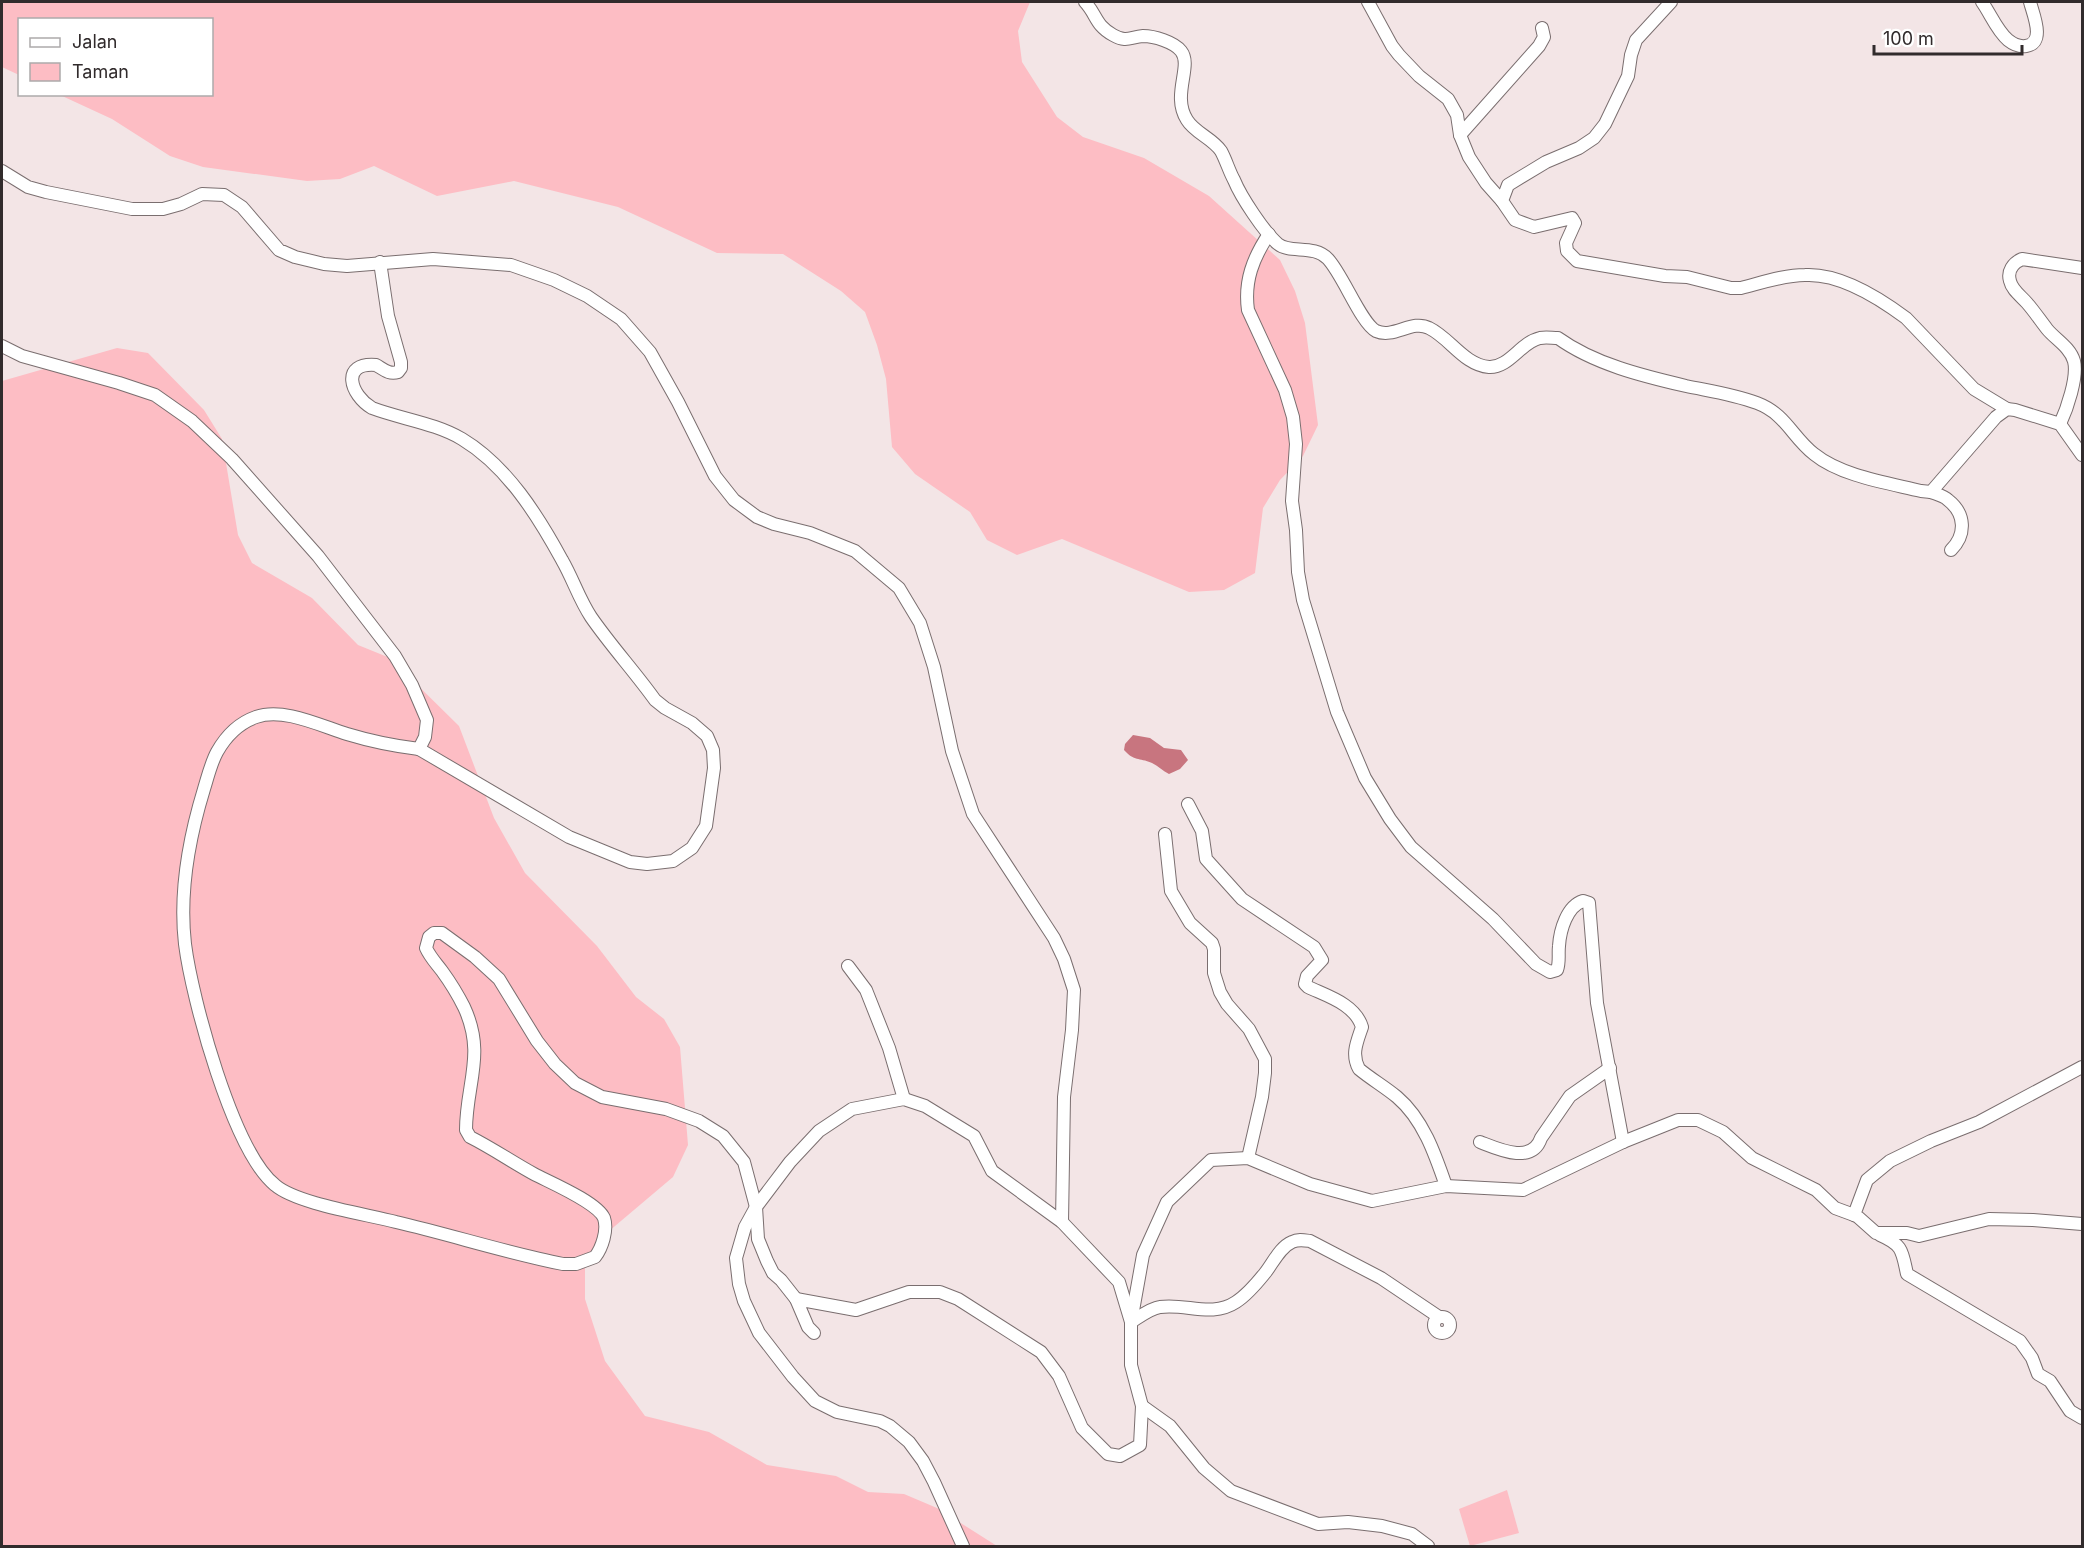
<svg xmlns="http://www.w3.org/2000/svg" width="2084" height="1548" viewBox="0 0 2084 1548" font-family="Inter,sans-serif">
<rect width="100%" height="100%" fill="#f3e5e6"/>
<g fill="#fdbdc4">
<path d="M2,2H1030L1018,31L1022,62L1057,117L1083,137L1144,158L1209,196L1280,260L1295,291L1305,323L1318,425L1303,456L1280,480L1263,508L1255,573L1224,590L1189,592L1062,539L1017,555L987,540L970,512L915,474L892,447L886,379L877,345L865,312L841,291L783,254L717,253L618,207L514,181L437,196L374,166L340,179L307,181L203,167L170,156L112,119L60,95L212,94V20H20L19,75L2,67Z"/>
<path d="M117,348L148,353L204,410L222,439L238,535L252,563L312,598L358,645L390,658L459,726L494,818L525,873L597,946L636,997L664,1019L680,1047L688,1145L673,1177L602,1237L585,1266V1299L605,1361L645,1416L709,1432L767,1465L836,1476L868,1492L904,1494L937,1508L997,1546H2V381Z"/>
<path d="M1507,1490L1519,1533L1470,1546L1459,1509Z"/>
</g>
<path fill="#c8757f" d="M1133,735L1150,738L1164,748L1181,750L1188,760L1180,769L1169,774C1163,771 1158,766 1152,763C1138,757 1135,762 1124,750L1125,744Z"/>
<g fill="none" stroke-linecap="round" stroke-linejoin="round">
<defs>
<g id="minor">
<path d="M1085,2C1097,15 1095,25 1113,35C1127,43 1130,37 1143,36C1154,36 1174,42 1181,51C1193,66 1171,95 1187,120C1195,133 1212,138 1221,151C1226,160 1229,171 1234,180C1241,197 1264,232 1278,244C1290,254 1314,244 1328,259C1343,275 1361,323 1376,331C1394,339 1412,319 1429,328C1450,338 1464,365 1489,367C1509,368 1521,342 1540,338C1546,337 1552,338 1558,338C1594,364 1643,376 1686,386C1710,391 1733,394 1757,403C1786,414 1792,437 1814,454C1841,476 1888,483 1921,491L1931,492L1996,417L2007,409L2015,410L2060,424L2082,455"/>
<path d="M1368,2L1392,46L1399,55L1419,76L1448,99L1457,115L1460,135L1469,157L1486,183L1502,201"/>
<path d="M1671,2L1636,40L1631,55L1628,76L1605,124L1594,138L1579,148L1546,162L1508,185L1502,201L1515,220L1534,227L1572,218L1575,223L1566,243L1567,251L1577,261L1665,276L1687,277L1731,288H1741C1761,283 1784,275 1805,275C1840,273 1878,297 1906,318L1974,389L2007,409"/>
<path d="M1982,2C1990,13 1997,31 2008,40C2013,44 2020,47 2026,46C2046,43 2033,14 2030,2"/>
<path d="M1460,135L1539,46L1544,37L1542,28"/>
<path d="M2,171L28,187L46,192L132,209H163L181,204L202,194L224,195L242,207L279,250L295,257L324,264L347,266L433,259L511,265L554,280L587,296L621,319L650,352L678,402L715,476L734,500L757,517L774,524L810,533L855,551L899,588L920,623L934,667L952,751L973,814L1054,938L1064,959L1074,990L1072,1030L1064,1097L1062,1222"/>
<path d="M1269,234C1253,258 1244,281 1248,310L1285,390L1293,417L1296,444L1292,501L1296,530L1298,572L1303,600L1337,712L1365,778L1390,819L1411,847L1493,919L1536,964L1550,972L1557,970C1560,962 1558,954 1559,946C1560,930 1567,906 1583,901L1589,903L1597,1003L1623,1142"/>
<path d="M380,262L388,316L401,362V368L398,372C389,375 383,369 376,365C340,362 350,395 372,408C401,419 435,423 462,439C507,466 538,516 562,560C573,579 579,599 591,617C611,646 635,672 655,700L665,708L692,723L707,736L713,750L714,768L706,826L692,848L673,861L647,864L630,862L569,837L419,749"/>
<path d="M2,346L22,356L119,383L155,395L192,421L232,459L318,556L395,656L412,685L427,720L425,737L419,749C394,746 370,741 347,734C321,726 283,707 256,717C239,723 226,736 217,752C211,763 208,776 204,789C189,838 179,892 185,944C192,999 233,1151 275,1185C297,1204 366,1214 396,1222C452,1235 507,1253 563,1264H576L595,1257C602,1248 608,1230 604,1218C597,1202 549,1182 534,1174C512,1162 492,1148 470,1137L466,1130C466,1084 486,1054 464,1007C458,995 450,982 442,971C436,963 430,957 426,948L429,937L434,933H442L475,957L499,979L537,1041L555,1064L575,1083L602,1097L666,1109L699,1121L723,1136L744,1162L756,1207L758,1239L767,1261L773,1273L781,1280L796,1299"/>
<path d="M2060,424C2067,409 2078,377 2074,361C2070,347 2055,339 2047,329C2040,320 2034,311 2027,303C2021,296 2012,290 2010,281C2007,271 2013,263 2022,259L2082,268"/>
<path d="M1931,492C1936,494 1944,496 1948,500C1966,514 1966,535 1951,550"/>
<path d="M1188,804L1202,831L1206,859L1242,899L1314,947L1322,960L1307,976L1305,984L1308,987C1327,996 1355,1004 1362,1027C1357,1042 1351,1054 1359,1069C1371,1079 1385,1087 1397,1097C1423,1119 1435,1154 1446,1186"/>
<path d="M1165,834L1171,891L1190,923L1212,943L1214,949V973L1220,992L1227,1004L1249,1029L1265,1059V1073L1262,1097L1248,1158"/>
<path d="M848,966L866,990L889,1048L904,1099"/>
<path d="M2082,1067L1979,1122L1931,1141L1890,1161L1867,1180L1854,1215L1858,1217L1876,1233H1907L1919,1236L1989,1219L2033,1220L2082,1224"/>
<path d="M1480,1142C1498,1149 1532,1165 1541,1138L1570,1096L1610,1068"/>
<path d="M1880,1235C1903,1245 1902,1251 1907,1274L2020,1341L2032,1358L2038,1374L2050,1381L2070,1411L2082,1418"/>
<circle cx="1442" cy="1325" r="8"/>
<path d="M814,1333L808,1327L796,1299L856,1310L909,1292H940L958,1299L1041,1352L1059,1376L1082,1428L1108,1454L1120,1456L1140,1445L1142,1406L1131,1365V1322L1143,1255L1167,1202L1211,1160L1248,1158L1310,1184L1372,1201L1446,1186L1523,1190L1623,1142L1678,1120H1698L1723,1132L1752,1158L1816,1190L1835,1208L1854,1215"/>
<path d="M1142,1406L1170,1426L1204,1468L1231,1491L1318,1524L1348,1522L1382,1526L1412,1534L1428,1546"/>
<path d="M963,1546L934,1482L923,1461L909,1442L890,1426L880,1421L837,1412L815,1401L793,1377L759,1333L744,1301L739,1284L736,1258L745,1227L756,1207L790,1162L819,1131L852,1109L904,1099L925,1106L974,1136L992,1171L1062,1222L1119,1282L1131,1322C1139,1317 1151,1308 1160,1307C1186,1303 1212,1318 1236,1302C1247,1295 1257,1283 1265,1273C1273,1263 1280,1247 1292,1242C1298,1239 1303,1240 1310,1241L1381,1278L1439,1317"/>
</g>
</defs>
<use href="#minor" stroke="#7a6e6f" stroke-width="14"/>
<use href="#minor" stroke="#fff" stroke-width="12"/>
</g>
<rect width="2084" height="1548" fill="none" stroke="#312b2c" stroke-width="6"/>
<rect x="18" y="18" width="195" height="78" fill="#ffffff" stroke="#adaaab" stroke-width="1.5"/>
<rect x="30" y="38" width="30" height="9" fill="#ffffff" stroke="#adaaab" stroke-width="1.5"/>
<text x="72" y="48" font-size="18" fill="#312b2c">Jalan</text>
<rect x="30" y="63" width="30" height="18" fill="#fdbdc4" stroke="#adaaab" stroke-width="1.5"/>
<text x="72" y="78" font-size="18" fill="#312b2c">Taman</text>
<path d="M1874 45v9h148v-9" fill="none" stroke="#312b2c" stroke-width="3"/>
<text x="1883" y="45" font-size="18" fill="#312b2c" stroke="#ffffff" stroke-width="4.5" paint-order="stroke">100 m</text>
</svg>
